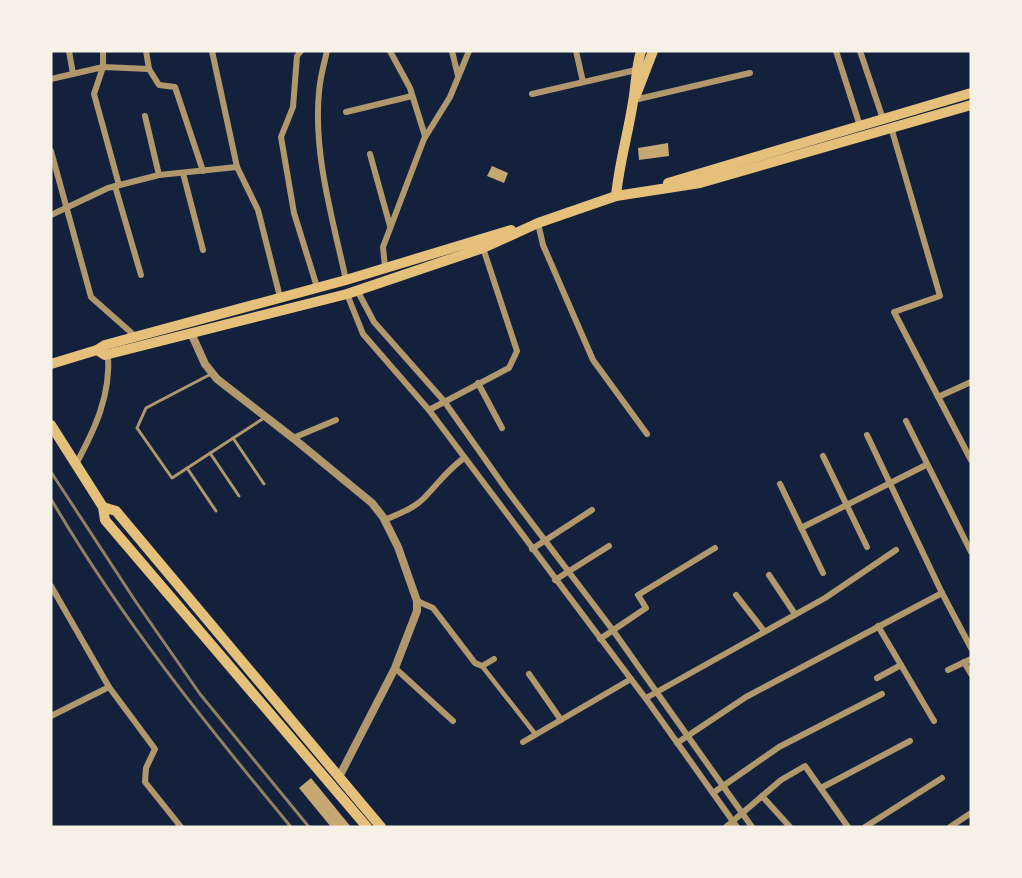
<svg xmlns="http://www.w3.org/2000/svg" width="1022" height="878" viewBox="0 0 1022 878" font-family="Overpass,sans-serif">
<rect width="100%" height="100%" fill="#14213d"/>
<g fill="#c6a872">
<path d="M668,143L669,156L639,160L638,148Z"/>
<path d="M492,166L508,173L504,183L487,176Z"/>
<path d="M311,778L351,827H331L299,788Z"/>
</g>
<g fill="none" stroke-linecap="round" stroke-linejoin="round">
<g stroke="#b1986c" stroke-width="3">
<path d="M211,374L146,408L137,428L172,478L264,418"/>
<path d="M233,438L264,484"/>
<path d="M210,453L239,496"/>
<path d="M187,468L216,511"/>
</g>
<path stroke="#b1986c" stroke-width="4.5" d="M482,666L536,735"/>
<g stroke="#b1986c" stroke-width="6">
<path d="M69,51L73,74"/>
<path d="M103,51V67L94,94L119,185"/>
<path d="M146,51L149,69L159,85L175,87L203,171"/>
<path d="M212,51L237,167L258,210L280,297"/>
<path d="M301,51L297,56L293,107L281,137L294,213L317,287"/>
<path d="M327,51C324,64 320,78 319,92C313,154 333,220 346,280"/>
<path d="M390,51L410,88L425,136"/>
<path d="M452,51L458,76"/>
<path d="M576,51L583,82"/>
<path d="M836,51L860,126"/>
<path d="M860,51L883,119"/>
<path d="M51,79L103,67L149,69"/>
<path d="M532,94L636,70"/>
<path d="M634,100L750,73"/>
<path d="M346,112L412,96"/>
<path d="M145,116L159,175"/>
<path d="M891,127L940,296L894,312L971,460"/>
<path d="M51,151L91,297L135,336"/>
<path d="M370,154L390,226"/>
<path d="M183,173L203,250"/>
<path d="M115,186L141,275"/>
<path d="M51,215L108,188L159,175L237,167"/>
<path d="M538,223L543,245L593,360L647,434"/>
<path d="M385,267L383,247L424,139L450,97L469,51"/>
<path d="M357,290L374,322L444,401L506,489L612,629L752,827"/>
<path d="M347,294L363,334L429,410L649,703L737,827"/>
<path d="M478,383L502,428"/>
<path d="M938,397L971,382"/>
<path d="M429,410L509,368L517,351L483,248"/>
<path d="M906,421L971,552"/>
<path d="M867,435L942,593L971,648"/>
<path d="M293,438L336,420"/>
<path d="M823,456L867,547"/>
<path d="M76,464C95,429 111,395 108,354"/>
<path d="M780,484L823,573"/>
<path d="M385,520C398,514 413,509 423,499C439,483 445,472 464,458"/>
<path d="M801,528L926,465"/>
<path d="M532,549L592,510"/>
<path d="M769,575L795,614"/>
<path d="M555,580L609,546"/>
<path d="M51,586L109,687L155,749L146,768L145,782L181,827"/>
<path d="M736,595L764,631"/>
<path d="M417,601L433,608L475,663L482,666L494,659"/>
<path d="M878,626L934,721"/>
<path d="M600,639L646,608L638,595L715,548"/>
<path d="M964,662L971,674"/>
<path d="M395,668L453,721"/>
<path d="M948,670L971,659"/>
<path d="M529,674L561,720"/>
<path d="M877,678L901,665"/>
<path d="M646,698L825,598L896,550"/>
<path d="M51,716L109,687"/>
<path d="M523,742L631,679"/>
<path d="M677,743L746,697L942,593"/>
<path d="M821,788L910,741"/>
<path d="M713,793L779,747L882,694"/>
<path d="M762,796L790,827"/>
<path d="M726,827L781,780L805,766L848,827"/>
<path d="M865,827L942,778"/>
<path d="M950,827L971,813"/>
</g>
<path stroke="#b1986c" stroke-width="8" d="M191,333L205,364L217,379L293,438L372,503L383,517L398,547L417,601V611L395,668L339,777"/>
<g stroke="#e5c07b" stroke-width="10">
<path d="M636,95L653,51"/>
<path d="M668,183L971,93"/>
<path d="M616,196C619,164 628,134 633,102C636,85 636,68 641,51"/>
<path d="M97,350L105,355L347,294L483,248L538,223L616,196L700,183L971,105"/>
<path d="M51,364L97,350L105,345L346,280L511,230"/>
<path d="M51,425L103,507L105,520L367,827"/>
<path d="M103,507L116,511L381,827"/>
</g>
<g stroke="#918062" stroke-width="3">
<path d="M51,472L136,602L200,694L309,827"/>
<path d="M51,499C120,617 204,722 291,827"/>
</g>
</g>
<rect width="1022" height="878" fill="none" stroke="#f6f1e7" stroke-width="105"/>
</svg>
